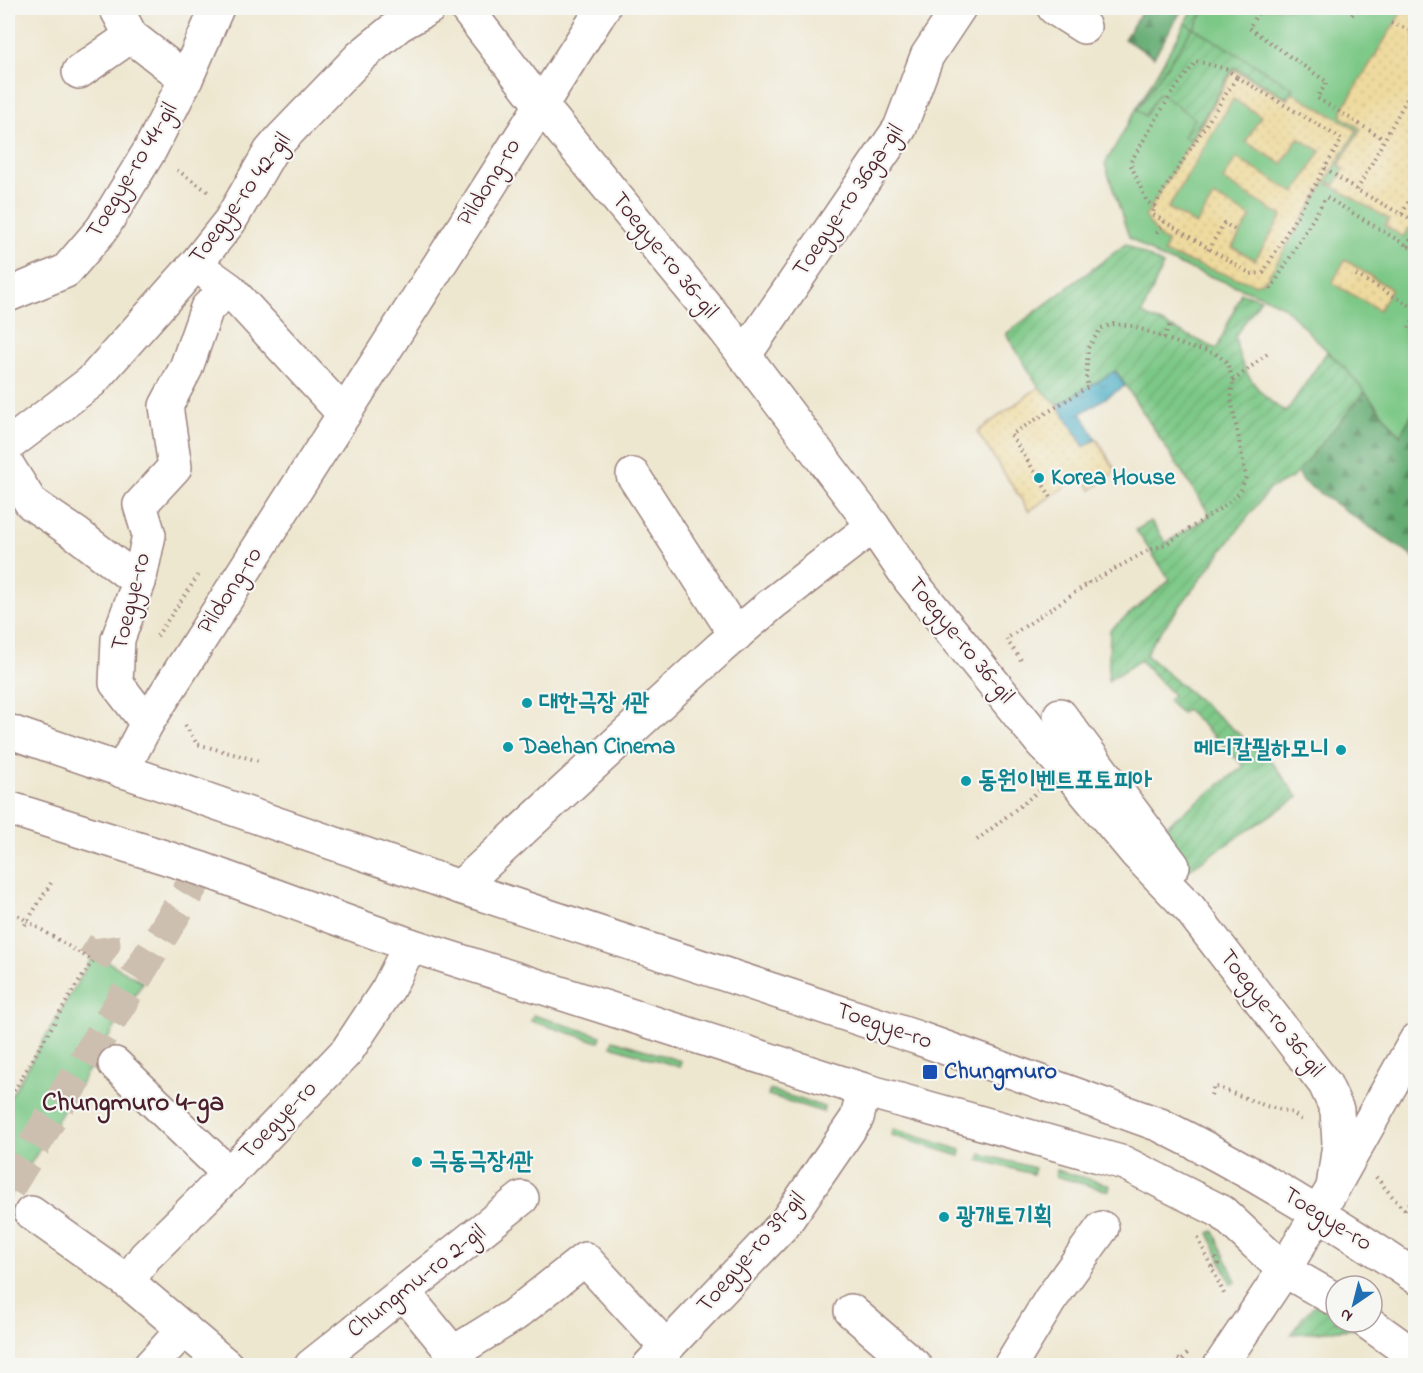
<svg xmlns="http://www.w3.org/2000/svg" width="1423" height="1373" viewBox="0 0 1423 1373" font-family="'Indie Flower','Poor Story',sans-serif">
<defs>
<pattern id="forest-firs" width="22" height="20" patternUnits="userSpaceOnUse" patternTransform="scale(1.5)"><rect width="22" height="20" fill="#65ac73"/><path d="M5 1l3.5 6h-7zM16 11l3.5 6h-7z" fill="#558b5f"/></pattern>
<pattern id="sand-dots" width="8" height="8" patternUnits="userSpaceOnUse" patternTransform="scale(1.5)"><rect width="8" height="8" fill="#eeda9e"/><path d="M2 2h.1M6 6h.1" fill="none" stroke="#cebb88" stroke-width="1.8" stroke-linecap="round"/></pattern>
<pattern id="garden-furrows" width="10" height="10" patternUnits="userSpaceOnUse" patternTransform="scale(1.5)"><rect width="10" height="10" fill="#7cc886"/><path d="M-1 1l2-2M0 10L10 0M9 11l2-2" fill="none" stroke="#6dab74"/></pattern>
<pattern id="water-ripples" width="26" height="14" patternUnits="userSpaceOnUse" patternTransform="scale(1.5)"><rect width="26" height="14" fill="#44abc3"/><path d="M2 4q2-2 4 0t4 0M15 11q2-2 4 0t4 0" fill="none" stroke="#3b8b9f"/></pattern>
</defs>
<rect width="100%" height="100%" fill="#f6f6f2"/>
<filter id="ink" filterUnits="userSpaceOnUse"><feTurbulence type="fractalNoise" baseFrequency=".0167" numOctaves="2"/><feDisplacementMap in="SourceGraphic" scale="12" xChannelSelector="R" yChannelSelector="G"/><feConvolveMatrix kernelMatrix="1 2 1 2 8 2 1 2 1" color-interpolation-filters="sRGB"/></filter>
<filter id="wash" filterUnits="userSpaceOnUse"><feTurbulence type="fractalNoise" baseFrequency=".008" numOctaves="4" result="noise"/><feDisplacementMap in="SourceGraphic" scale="24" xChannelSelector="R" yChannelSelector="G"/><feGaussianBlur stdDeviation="1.35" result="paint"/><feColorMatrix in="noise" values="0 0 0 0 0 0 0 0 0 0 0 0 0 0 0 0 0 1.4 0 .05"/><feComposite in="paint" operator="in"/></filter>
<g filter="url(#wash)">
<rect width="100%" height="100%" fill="#eee7d0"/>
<g fill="#7cc886" stroke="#637458" stroke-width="1.5">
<path d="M1194,8H1415V446L1400,435L1348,372L1283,306L1262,296L1159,257L1129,237L1105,164Z"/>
<path d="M94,954L143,982L8,1200V1101Z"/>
<path d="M533,1015L601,1036L599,1042L531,1021Z"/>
<path d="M613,1040L681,1061L680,1067L611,1046Z"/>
<path d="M770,1090L824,1107L823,1112L768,1095Z"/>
<path d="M893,1129L961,1150L960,1156L891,1135Z"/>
<path d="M981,1154L1035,1168L1033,1174L979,1160Z"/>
<path d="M1057,1170L1110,1185L1109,1191L1055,1176Z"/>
<path d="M1214,1231L1236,1282L1231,1284L1209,1233Z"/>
</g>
<g fill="url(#forest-firs)" stroke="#58664f" stroke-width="1.5">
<path d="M1144,8H1183L1154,57L1124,39Z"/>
<path d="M1365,392L1400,435L1415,409V558L1302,481L1297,472Z"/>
</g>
<g fill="url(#sand-dots)" stroke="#9c7c64" stroke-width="1.5" fill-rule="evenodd">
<path d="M1404,8H1415L1416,230L1415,232L1408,228L1403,237L1385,226L1389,219L1329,184V182L1335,185L1344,169L1339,165L1361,129L1341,116L1343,112L1342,110Z"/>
<path d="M1234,70L1288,100L1292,92L1357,130L1268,277L1264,281L1254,284L1164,253L1167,242L1161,239L1145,217ZM1233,99L1261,116L1246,142L1282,164L1298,138L1321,151L1295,193L1236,158L1223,180L1282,216L1255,260L1232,247L1251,217L1214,196L1196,225L1168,208Z"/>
<path d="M1345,260L1391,289L1379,310L1332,283Z"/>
<path d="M1039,387L1058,405L1084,447L1097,439L1116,471L1091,490L1083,475L1029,511L977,432Z"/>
</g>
<g fill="url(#garden-furrows)" stroke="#637458" stroke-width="1.5">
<path d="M1194,8H1206L1194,28L1293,88L1287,98L1234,67L1190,140L1184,136L1194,118L1159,93L1145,116L1137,109L1193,28L1185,23Z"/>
<path d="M1126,244L1163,265L1142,314L1217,349L1241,293L1261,299L1235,336C1237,345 1238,355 1242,363C1250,383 1268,402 1286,412L1327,352L1347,370L1365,392L1292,478L1269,489L1152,643L1146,655L1272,762L1298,797L1188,870L1163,828L1244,766L1187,710L1181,713L1168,701L1173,695L1140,660L1108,681L1110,630L1170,580L1136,530L1151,521L1166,543L1210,515L1116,371L1058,405L1039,387L1006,334Z"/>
<path d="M1315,1304H1336V1322H1358L1365,1328L1291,1334L1303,1317Z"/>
</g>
<path fill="url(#water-ripples)" stroke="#476577" stroke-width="1.5" d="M1115,371L1125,386L1081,413L1096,439L1084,447L1058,405Z"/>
</g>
<g filter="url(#ink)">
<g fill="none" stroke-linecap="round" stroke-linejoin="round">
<g stroke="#cdbfaf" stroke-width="33" stroke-dasharray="33 16" stroke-linecap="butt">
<path d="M93,961L104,944L103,937"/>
<path d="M8,1188L202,869"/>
</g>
<defs>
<g id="minor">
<path d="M116,8L131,36L186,79"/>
<path d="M466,8L540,104L726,331L873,526L910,580L1041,742L1066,769L1136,853L1190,909L1325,1084L1337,1110L1339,1144L1333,1188"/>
<path d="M1054,8L1084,27"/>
<path d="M79,72L131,36"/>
<path d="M211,276L229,289L344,414"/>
<path d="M8,295L66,271L102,229L150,150L186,79L217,8"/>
<path d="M744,356L900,128L927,56L959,8"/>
<path d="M8,445L91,382L195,265L230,221L270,152L281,139L361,56L399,25L429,8"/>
<path d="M8,466L31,503L78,535L139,582"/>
<path d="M633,475L736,635"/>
<path d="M1060,715L1173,866"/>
<path d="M147,723L116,683L118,639L139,582L149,535L140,505L175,467L166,406L186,368L207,308L229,289"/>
<path d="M122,771L147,723L603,8"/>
<path d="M460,887L720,648L773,603L873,526"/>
<path d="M115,1064L229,1174"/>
<path d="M31,1213L128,1282L227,1366"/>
<path d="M1284,1270L1333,1188L1416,1040"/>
<path d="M128,1282L145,1257L229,1174L347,1051L388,989L410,945"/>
<path d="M404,1293L453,1353L514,1315L585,1259L667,1348"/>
<path d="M851,1311L915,1366"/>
<path d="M150,1366L184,1329"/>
<path d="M311,1366L522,1198"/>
<path d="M649,1366L785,1223L857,1118L864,1090"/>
<path d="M1010,1366L1050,1300L1102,1228"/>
</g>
<g id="major">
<path d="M8,731L460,887L918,1038L1160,1125C1249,1169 1333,1221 1416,1277"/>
<path d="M8,808L202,869L410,945L864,1090L1124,1163L1222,1212L1284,1270L1336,1300"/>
<path d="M1367,1322L1416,1357"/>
<path d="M1220,1366L1284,1270"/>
</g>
</defs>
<use href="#minor" stroke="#9c837e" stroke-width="36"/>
<use href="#major" stroke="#9c837e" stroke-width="36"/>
<g stroke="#9c837e" stroke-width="4" stroke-dasharray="1.5 4.5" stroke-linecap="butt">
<path d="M1261,8L1249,28L1327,82L1317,98L1384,139"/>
<path d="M1367,8L1374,12"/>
<path d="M1352,15L1357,8"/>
<path d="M1391,23L1416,32"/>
<path d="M1237,77L1342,139L1263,273L1251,274L1152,214L1160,196Z"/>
<path d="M1325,168L1357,190L1416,222"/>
<path d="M177,170L210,193"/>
<path d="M1357,190L1416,82"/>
<path d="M1155,207L1147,202L1130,163L1170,96L1196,61L1226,69L1237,77"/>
<path d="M1402,214L1416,188"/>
<path d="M1415,232H1416"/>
<path d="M1157,233L1164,222"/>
<path d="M1407,246L1412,237"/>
<path d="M1208,250L1224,223L1237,231"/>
<path d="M1356,275L1416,309"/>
<path d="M1271,289L1326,197L1416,251"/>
<path d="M1416,317L1408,329L1416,334"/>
<path d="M1164,338L1170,324"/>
<path d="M1233,381L1267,354"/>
<path d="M1051,497L1011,435L1088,387L1086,379L1088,348L1101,328L1114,324L1133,326L1188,347L1213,352L1227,362L1233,381L1231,399L1246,477L1240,492L1227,504L1166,544L1149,550L1089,583"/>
<path d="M157,636L200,573"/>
<path d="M1021,660L1006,639L1089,583L1086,578"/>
<path d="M185,725L197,744L259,761"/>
<path d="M977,840L1040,790"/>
<path d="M8,909L27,921"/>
<path d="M25,925L51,883"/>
<path d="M1211,1095L1214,1086L1266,1106L1290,1112L1304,1121"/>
<path d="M1376,1177L1402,1208L1416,1216"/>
<path d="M1405,1210L1416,1192"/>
<path d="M1198,1238L1225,1296"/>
<path d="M1212,1267L1218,1264L1215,1255"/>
<path d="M1178,1359L1182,1361L1188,1352"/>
</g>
<use href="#minor" stroke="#fff" stroke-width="33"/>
<use href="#major" stroke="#fff" stroke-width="33"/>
<path stroke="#9c837e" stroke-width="4" stroke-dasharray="1.5 4.5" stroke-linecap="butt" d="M8,1101L74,989L93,961L27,921"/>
</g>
</g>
<g fill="#0f9aa8" stroke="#f6f6f2" stroke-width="2">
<circle cx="1039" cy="478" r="6"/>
<circle cx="527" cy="703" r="6"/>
<circle cx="508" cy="747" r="6"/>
<circle cx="1341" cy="750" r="6"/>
<circle cx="966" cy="781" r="6"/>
<circle cx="417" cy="1162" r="6"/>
<circle cx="944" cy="1217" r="6"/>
</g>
<rect fill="#1a4fb4" stroke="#f6f6f2" stroke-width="2" x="922" y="1064" width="16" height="16" rx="3"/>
<g text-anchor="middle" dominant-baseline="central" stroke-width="4.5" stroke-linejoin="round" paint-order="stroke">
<g font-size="24" fill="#4a1f2b" stroke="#f6f6f2">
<text transform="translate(133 171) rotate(-59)">Toegye-ro 44-gil</text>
<text transform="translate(490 183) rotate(-58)">Pildong-ro</text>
<text transform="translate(241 199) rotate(-54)">Toegye-ro 42-gil</text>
<text transform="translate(849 201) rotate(-56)">Toegye-ro 36ga-gil</text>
<text transform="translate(664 256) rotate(51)">Toegye-ro 36-gil</text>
<text transform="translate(231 591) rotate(-57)">Pildong-ro</text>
<text transform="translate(132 602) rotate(-76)">Toegye-ro</text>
<text transform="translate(960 641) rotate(51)">Toegye-ro 36-gil</text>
<text transform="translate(1271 1014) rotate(52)">Toegye-ro 36-gil</text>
<text transform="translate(884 1027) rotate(19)">Toegye-ro</text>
<text transform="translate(279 1121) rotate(-46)">Toegye-ro</text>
<text transform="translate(1327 1220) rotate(32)">Toegye-ro</text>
<text transform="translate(752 1253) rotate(-49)">Toegye-ro 39-gil</text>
<text transform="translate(417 1282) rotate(-38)">Chungmu-ro 2-gil</text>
</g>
<g font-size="24" font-weight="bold" fill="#0d838f" stroke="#f6f6f2" text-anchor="start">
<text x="1051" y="478">Korea House</text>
<text x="539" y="703">대한극장 1관</text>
<text x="520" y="747">Daehan Cinema</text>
<text x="1329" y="750" text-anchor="end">메디칼필하모니</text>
<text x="978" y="781">동원이벤트포토피아</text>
<text x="429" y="1162">극동극장1관</text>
<text x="956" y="1217">광개토기획</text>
</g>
<g font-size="24" font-weight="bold" fill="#164399" stroke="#f6f6f2" text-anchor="start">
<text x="944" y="1072">Chungmuro</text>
</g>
<g font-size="27" font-weight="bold" fill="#4a1f2b" stroke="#f6f6f2">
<text x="133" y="1103">Chungmuro 4-ga</text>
</g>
</g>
<rect width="1423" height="1373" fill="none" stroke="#f6f6f2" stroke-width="30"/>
<g transform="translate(1354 1304) rotate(215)"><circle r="28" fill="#f6f6f2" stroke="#b1a0a2" stroke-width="1.5"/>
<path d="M0-4.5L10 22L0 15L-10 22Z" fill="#1f6fb2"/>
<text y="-9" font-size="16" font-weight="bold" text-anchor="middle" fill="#4a1f2b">N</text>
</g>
</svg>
